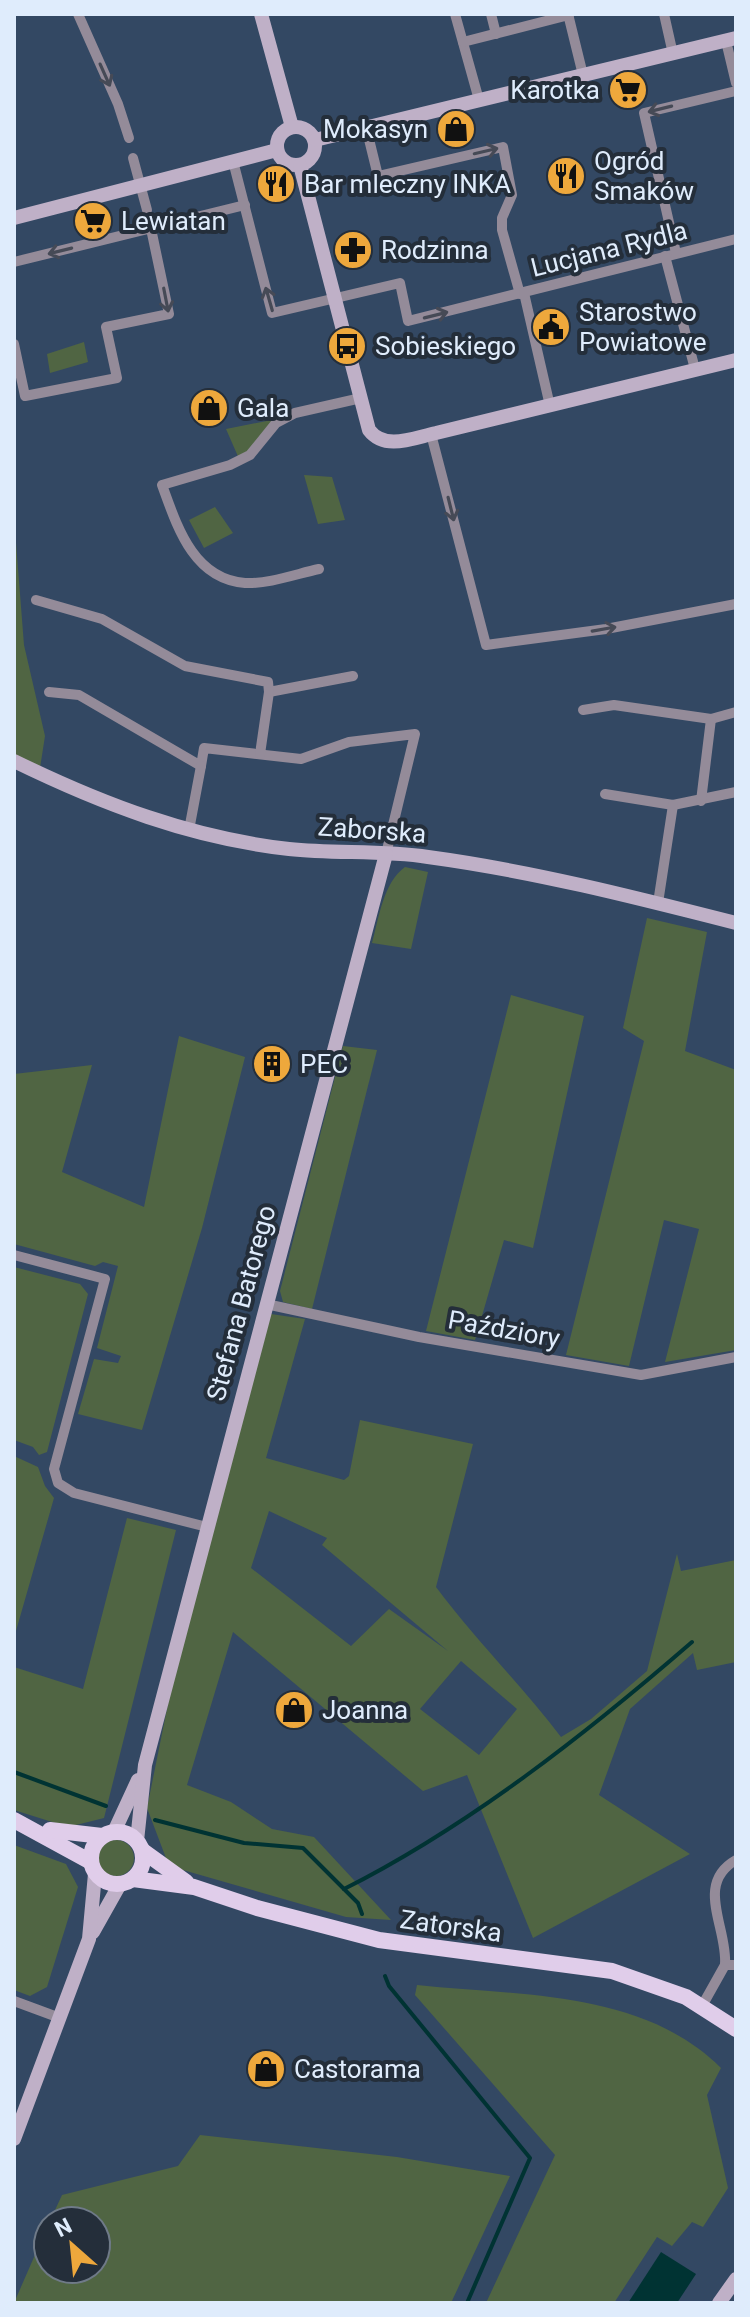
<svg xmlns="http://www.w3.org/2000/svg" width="750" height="2317" viewBox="0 0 750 2317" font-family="Roboto,sans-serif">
<rect width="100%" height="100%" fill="#334863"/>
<g fill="#506543" fill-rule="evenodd">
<path d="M84,342L88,362L50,373L47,354Z"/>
<path d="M287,417L240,461L226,429Z"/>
<path d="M304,475L332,477L345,520L318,524Z"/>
<path d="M215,507L233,533L204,548L189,520Z"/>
<path d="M14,517L24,645L45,736L40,768L14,755Z"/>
<path d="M405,867L428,872L411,949L372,943C379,918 383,883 405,867Z"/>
<path d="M647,918L707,932L685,1051L736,1070V1350L665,1362L699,1229L664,1220L629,1366L566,1355L644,1041L623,1028Z"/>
<path d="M511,995L584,1016L533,1248L504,1240L475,1340L426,1331Z"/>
<path d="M179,1036L245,1057L202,1228L142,1430L78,1414L94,1359L118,1363L121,1356L97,1348L118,1266L103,1262L95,1266L14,1244V1074L92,1065L62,1172L144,1207Z"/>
<path d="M343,1046L377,1050L312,1309L283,1302L280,1291Z"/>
<path d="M14,1267L80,1284L88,1294L47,1452L39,1455L33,1447L14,1440Z"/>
<path d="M271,1314L305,1319L266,1458L344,1480L349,1476L360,1420L473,1444L436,1587C475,1639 521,1685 561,1737L591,1719L647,1671L677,1554L681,1571L736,1560V1662L697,1670L693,1653L630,1709L599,1795L690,1854L533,1938L467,1775L423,1791L233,1632L187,1785L231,1802L272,1829L314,1837L391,1920L346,1917L169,1866L147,1808L170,1694ZM269,1511L327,1538L322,1545L448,1651L389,1609L351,1646L251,1568ZM461,1661L517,1709L479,1755L420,1709Z"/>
<path d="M14,1456L38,1467L45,1486L54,1498L14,1638Z"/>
<path d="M127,1518L176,1530L104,1818L68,1827L14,1810V1667L83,1689Z"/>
<circle cx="116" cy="1858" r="18"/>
<path d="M14,1845L66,1864L78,1887L47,1987L30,1996L14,1990Z"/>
<path d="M417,1985C519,1996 643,1990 721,2068L707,2095L728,2188L703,2227L692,2222L672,2246L657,2237L614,2303H486L555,2155L415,1995Z"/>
<path d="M200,2135L397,2157L510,2176L451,2303H14L48,2225V2269H96V2221H50L62,2195L178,2166Z"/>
</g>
<path fill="#033" d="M661,2252L696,2274L677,2303H628Z"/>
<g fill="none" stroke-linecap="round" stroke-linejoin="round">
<g stroke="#033" stroke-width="4">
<path d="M14,1772L106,1806"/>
<path d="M155,1820L244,1843L303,1848L358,1903L362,1914"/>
<path d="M344,1889C469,1826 587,1733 692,1642"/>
<path d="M385,1976L389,1986L530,2158L467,2303"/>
</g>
<g stroke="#948b99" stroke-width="10">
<path d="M78,14L118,104L129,138"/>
<path d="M455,14L479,100"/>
<path d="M491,14L496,34"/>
<path d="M568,14L583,75"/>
<path d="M664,14L673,54"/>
<path d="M726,41L736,83"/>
<path d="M463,42L569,15"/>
<path d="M366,127L378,176L503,147L512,195L502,218V230L520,294"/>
<path d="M133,158L147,210"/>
<path d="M233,161L272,313L400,283L408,321L736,239"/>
<path d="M676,253L644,113L736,91"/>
<path d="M665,256L695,369"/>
<path d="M14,262L245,205"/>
<path d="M524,293L550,406"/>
<path d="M14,344L25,396L117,378L106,327L169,314L150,224"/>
<path d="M431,434L486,645L606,629L736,604"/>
<path d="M319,569C296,574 269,584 245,583C193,579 177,526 162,485L230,465L250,455L276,423L295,413L361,398"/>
<path d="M36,600L102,619L185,666L268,682L269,692L353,676"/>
<path d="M49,692L79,695L201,766L204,748L301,759L349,742L415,734L386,854"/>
<path d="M583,710L614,705L711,719L736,712"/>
<path d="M260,754L269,692"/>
<path d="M605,794L673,805L736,792"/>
<path d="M701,801L711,719"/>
<path d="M189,830L201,766"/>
<path d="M658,903L673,805"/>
<path d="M14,1255L105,1279L54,1469L58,1483L74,1493L207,1527"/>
<path d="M266,1304L419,1337L641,1375L736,1357"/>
<path d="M725,1965C728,1928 694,1884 736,1860"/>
<path d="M14,2001L60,2018"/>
<path d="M702,2006L725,1965H736"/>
</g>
<g stroke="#bfb0c7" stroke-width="14">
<path d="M261,14L292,127"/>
<circle cx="296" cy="146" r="19"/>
<path d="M315,140L736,38"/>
<path d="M300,165L369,430C385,451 413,438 436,433L736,360"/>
<path d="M14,218L277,150"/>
<path d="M14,761C102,804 191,838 289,849C335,854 382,850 428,857C532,871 634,897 736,923"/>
<path d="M114,1832L138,1780"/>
<path d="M137,1841L145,1765L386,854"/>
<path d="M93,1932L120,1884"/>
<path d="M14,2139L89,1939L95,1874"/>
<path d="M719,2303L736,2279"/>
</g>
<g stroke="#e0cdea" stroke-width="16">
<path d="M14,1820L91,1862"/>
<path d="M50,1830L102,1836"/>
<circle cx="117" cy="1858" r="26"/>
<path d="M143,1851L186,1882"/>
<path d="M133,1879L194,1887L257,1908L379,1940L612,1971L686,1997L736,2029"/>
</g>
</g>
<defs><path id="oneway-shaft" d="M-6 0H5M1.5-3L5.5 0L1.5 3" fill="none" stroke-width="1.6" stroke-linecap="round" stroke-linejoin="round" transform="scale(2)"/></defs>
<g stroke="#464a56">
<use href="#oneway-shaft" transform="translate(105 75) rotate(66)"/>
<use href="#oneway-shaft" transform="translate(660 109) rotate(166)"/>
<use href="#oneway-shaft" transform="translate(486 151) rotate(-13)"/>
<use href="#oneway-shaft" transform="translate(60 251) rotate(166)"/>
<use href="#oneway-shaft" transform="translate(269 299) rotate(-106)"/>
<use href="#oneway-shaft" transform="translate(166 300) rotate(79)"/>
<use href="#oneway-shaft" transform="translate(436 315) rotate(-14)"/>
<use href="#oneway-shaft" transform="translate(451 509) rotate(76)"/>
<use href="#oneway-shaft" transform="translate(604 629) rotate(-10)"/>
</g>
<defs>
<symbol id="supermarket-disc" viewBox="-11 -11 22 22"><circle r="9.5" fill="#eea83c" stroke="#242e3a"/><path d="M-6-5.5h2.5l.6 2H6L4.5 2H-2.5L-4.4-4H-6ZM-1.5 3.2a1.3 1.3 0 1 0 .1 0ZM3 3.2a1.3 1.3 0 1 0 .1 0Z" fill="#111"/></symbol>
<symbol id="shop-disc" viewBox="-11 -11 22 22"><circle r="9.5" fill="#eea83c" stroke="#242e3a"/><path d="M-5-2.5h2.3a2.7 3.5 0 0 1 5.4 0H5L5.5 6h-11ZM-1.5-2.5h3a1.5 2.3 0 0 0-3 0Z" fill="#111"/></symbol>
<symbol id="restaurant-disc" viewBox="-11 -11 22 22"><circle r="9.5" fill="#eea83c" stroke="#242e3a"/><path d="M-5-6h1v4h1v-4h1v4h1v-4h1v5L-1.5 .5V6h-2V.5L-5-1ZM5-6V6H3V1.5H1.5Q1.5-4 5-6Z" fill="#111"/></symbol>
<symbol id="pharmacy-disc" viewBox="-11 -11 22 22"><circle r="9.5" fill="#eea83c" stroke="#242e3a"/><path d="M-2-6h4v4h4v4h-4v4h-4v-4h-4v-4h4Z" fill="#111"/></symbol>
<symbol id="civic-disc" viewBox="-11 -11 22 22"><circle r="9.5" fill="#eea83c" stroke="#242e3a"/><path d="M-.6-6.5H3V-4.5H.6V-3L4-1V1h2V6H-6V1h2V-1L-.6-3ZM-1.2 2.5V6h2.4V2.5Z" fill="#111"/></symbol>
<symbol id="bus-disc" viewBox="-11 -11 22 22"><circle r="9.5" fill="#eea83c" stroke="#242e3a"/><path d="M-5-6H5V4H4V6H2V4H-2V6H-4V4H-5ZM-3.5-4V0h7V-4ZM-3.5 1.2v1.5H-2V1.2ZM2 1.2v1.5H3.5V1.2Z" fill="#111"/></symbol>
<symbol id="building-disc" viewBox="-11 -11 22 22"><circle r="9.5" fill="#eea83c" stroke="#242e3a"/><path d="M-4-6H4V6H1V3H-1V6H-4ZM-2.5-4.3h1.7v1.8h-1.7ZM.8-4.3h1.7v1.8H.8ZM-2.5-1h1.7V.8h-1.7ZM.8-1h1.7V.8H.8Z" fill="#111"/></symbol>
</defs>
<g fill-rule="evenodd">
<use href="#supermarket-disc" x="606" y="68" width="44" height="44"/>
<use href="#shop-disc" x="434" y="107" width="44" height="44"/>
<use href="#restaurant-disc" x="544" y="154" width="44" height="44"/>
<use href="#restaurant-disc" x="254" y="162" width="44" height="44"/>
<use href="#supermarket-disc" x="71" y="199" width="44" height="44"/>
<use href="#pharmacy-disc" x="331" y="228" width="44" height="44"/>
<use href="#civic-disc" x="529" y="305" width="44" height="44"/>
<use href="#bus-disc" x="325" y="324" width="44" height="44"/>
<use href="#shop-disc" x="187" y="386" width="44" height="44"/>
<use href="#building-disc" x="250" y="1042" width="44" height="44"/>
<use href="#shop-disc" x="272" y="1688" width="44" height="44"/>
<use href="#shop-disc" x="244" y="2047" width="44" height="44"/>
</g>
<g text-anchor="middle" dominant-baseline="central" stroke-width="8" stroke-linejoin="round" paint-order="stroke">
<g font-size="26" fill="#dfecfc" stroke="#242e3a" text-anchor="start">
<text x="600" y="90" text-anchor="end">Karotka</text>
<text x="428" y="129" text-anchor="end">Mokasyn</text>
<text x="594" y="161">Ogród<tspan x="594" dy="30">Smaków</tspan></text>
<text x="304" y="184">Bar mleczny INKA</text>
<text x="121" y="221">Lewiatan</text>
<text x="381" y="250">Rodzinna</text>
<text x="579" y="312">Starostwo<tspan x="579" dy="30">Powiatowe</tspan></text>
<text x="375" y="346">Sobieskiego</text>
<text x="237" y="408">Gala</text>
<text x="300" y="1064">PEC</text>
<text x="322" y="1710">Joanna</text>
<text x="294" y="2069">Castorama</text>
</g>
<g font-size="26" fill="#dfecfc" stroke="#242e3a">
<text transform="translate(609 249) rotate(-14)">Lucjana Rydla</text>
<text transform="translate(372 830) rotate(4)">Zaborska</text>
<text transform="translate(241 1303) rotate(-75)">Stefana Batorego</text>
<text transform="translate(504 1329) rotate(10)">Paździory</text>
<text transform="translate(451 1926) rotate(8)">Zatorska</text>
</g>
</g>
<rect width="750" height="2317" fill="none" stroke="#dfecfc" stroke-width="32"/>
<g transform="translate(72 2245) rotate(333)"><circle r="38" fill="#242e3a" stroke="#6f7a88" stroke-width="2"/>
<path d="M0-6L14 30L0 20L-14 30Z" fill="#eea83c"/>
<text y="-12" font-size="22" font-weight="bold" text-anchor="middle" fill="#dfecfc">N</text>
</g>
</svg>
